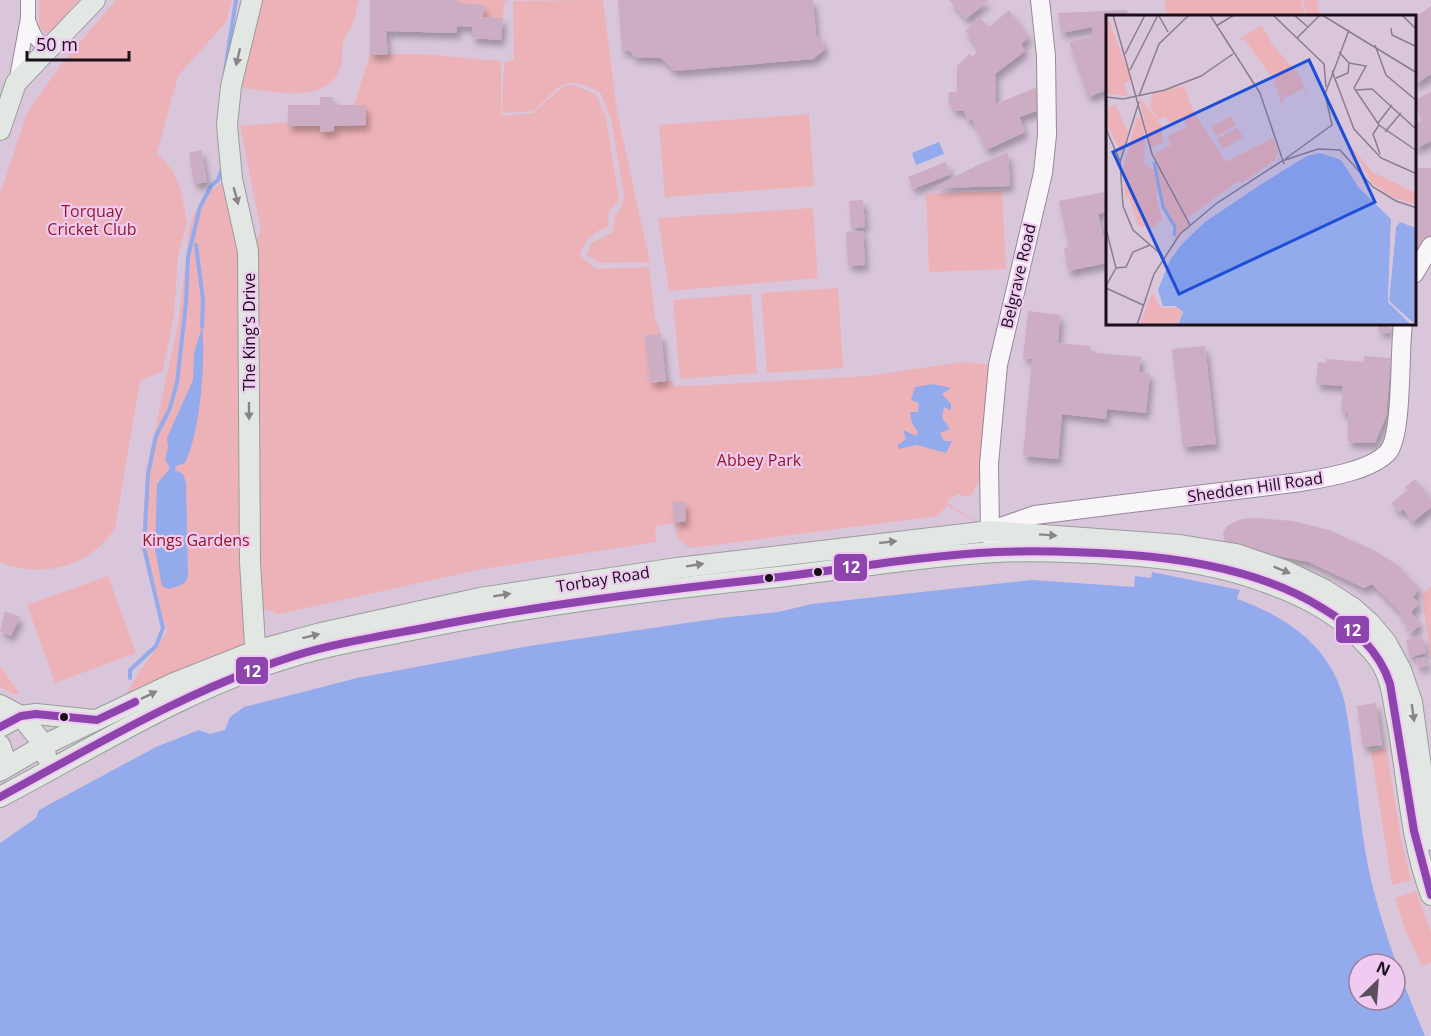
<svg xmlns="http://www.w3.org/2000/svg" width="1431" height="1036" viewBox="0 0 1431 1036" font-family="'Open Sans',sans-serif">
<defs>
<filter id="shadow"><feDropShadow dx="3.5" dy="6" stdDeviation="3" flood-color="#0004"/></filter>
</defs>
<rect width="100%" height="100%" fill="#d9c6db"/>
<g fill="#edb2b7">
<path d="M39,0H78L48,35L39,27Z"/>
<path d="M116,0H232L226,22L178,76L157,153L172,170L180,187L187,222L178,257L174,315L163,371L140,381L115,528C91,566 42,580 0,562V194L27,113L60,66Z"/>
<path d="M252,0H359C356,7 356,15 353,23C351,29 344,37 343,43C341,53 344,58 339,71C324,107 261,89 231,86Z"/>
<path d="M457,0H507L504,3L503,18L483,17L484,5L457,3Z"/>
<path d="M603,0L617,112L650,262L600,263L587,256L591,243L613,232L615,216L621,208L624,196L611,119L600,92C559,72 561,88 533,111L502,113L504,63L514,59L513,1Z"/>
<path d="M1164,0H1301L1305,16H1167Z"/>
<path d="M1303,0H1317L1320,16H1307Z"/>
<path d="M421,54L501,61V116L533,113L564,86L573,85L596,94L606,117L619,200L609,211L608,227C592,232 584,240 580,256L596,269L649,267L655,317L661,334L646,336L650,382L673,381L674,386H689L867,376L962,362L998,365L989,464L972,494L967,497L958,494L946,502L990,531L947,505L938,516L690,548L678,539L674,523L655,526L656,542L482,569L279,614L259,607L256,243L261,231L240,126L288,122V126H320L321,132L334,131V126L366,125V105H354L370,55Z"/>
<path d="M809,114L814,186L665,197L659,125Z"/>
<path d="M231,176L245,230L255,651L118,710L133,682L167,632L142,548L143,525L146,470L178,324L190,225C198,201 211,190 231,176Z"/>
<path d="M1002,191L1006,269L929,272L926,194Z"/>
<path d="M813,208L818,278L669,291L658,218Z"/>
<path d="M838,288L843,368L767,373L761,293Z"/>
<path d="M751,294L757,373L680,379L673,300Z"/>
<path d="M108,576L136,653L55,683L27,605Z"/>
<path d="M1431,586V662L1422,596Z"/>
<path d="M0,666L20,694H13L0,687Z"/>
<path d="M1386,748L1401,839L1411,880L1392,885L1371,751Z"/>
<path d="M1416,891L1431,932V962L1422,966L1405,929L1395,898Z"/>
</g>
<g fill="#93aaed" fill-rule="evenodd">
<path d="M939,142L944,154L916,165L912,153Z"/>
<path d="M202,327C206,360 200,434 185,463L176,466L175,470L183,474L186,483L188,577L184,584L168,589L162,586L155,549L157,484L170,468L165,459L168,448L167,438L193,380L194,353Z"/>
<path d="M933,384L951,388L942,394L951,404V411L944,407L942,418L950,429L940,433L944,441H952L946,453L917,445L898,449V445L906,439L903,430L916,436L918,432L912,423L910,412H918L919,403L911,400L915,387Z"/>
<path d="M1152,572L1240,590L1237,599C1288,617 1333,648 1345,704C1356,762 1358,823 1371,880C1384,934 1404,986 1425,1036H0V843L36,818L39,810L156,747L199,730L210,734L225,730L230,717L244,707L357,678L529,646L721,618L778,612L812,604L1032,580L1134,587L1135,576L1151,578ZM1359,964H1395V1000H1359Z"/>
</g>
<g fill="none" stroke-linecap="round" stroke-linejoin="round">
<g stroke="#93aaed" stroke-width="4">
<path d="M224,78L236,0"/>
<path d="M196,245L203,300L202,327"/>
<path d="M130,678V670L156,646L163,628L144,548L148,474L156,436L170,408L177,383L186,303L188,257L200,207L211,186L218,180L222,169"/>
</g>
</g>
<g fill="#ccadc4" filter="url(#shadow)">
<path d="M370,0H457V3L484,5L483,17L503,18L501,40L472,38V27L457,26V33L386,31L388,54L370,55Z"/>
<path d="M618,0H813L816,36L822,40L825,49L813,59L674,71L661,58L634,57L630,51H622Z"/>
<path d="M949,0H989L966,19Z"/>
<path d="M1431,6V74L1414,85V18Z"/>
<path d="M1009,10L1029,37L1021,44L1025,51L995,74L996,104L1040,86V110L1019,117L1025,132L986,150L972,119L968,121L964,111L953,110L948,99L949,92H957V66L969,54L973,57L979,48L965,31L980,18L989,27Z"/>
<path d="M1127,10L1128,16H1107V90L1088,97L1069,42L1093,36L1092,27L1061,33L1058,13Z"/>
<path d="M1431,92V141L1414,149V124L1422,120L1414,100Z"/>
<path d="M320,97H333V105H366V125L334,126V131L320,132V126H288V105H320Z"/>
<path d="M201,150L207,182L194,184L189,153Z"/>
<path d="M1008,152L1010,186L933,188L980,164Z"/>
<path d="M946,162L951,174L913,189L908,177Z"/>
<path d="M1414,168H1431V234L1414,256Z"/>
<path d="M1104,192L1107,212L1098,214L1103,237L1107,236V263L1068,271L1064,248L1069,247L1059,201Z"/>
<path d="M863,200L865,227L851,228L849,201Z"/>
<path d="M863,231L865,265L848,266L846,232Z"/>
<path d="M1028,311L1060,315L1058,343L1090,346L1089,352L1141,357L1139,372L1150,373L1146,413L1107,409L1106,419L1062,414L1058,459L1023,456L1032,359L1023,358Z"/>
<path d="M1379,324H1390L1389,333L1378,331Z"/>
<path d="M661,334L666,381L650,383L645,336Z"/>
<path d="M1205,346L1216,444L1183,447L1172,349Z"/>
<path d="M1364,356L1391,358L1386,416L1375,443L1348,442V413L1341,412L1343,386L1316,384L1318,362L1326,363V359L1363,362Z"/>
<path d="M1415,479L1431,499V507L1413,522L1403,509L1399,512L1391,503L1408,490L1405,487Z"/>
<path d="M685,501L686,521L674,523L672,502Z"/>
<path d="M1256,518L1292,521L1329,530L1373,550L1399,566L1419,589L1413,597L1419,603L1411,612L1420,625L1410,634L1400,612L1372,584L1364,588L1309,562L1232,547L1225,543L1223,532L1228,525L1242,519Z"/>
<path d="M5,611L20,617L11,636L0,631Z"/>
<path d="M1422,636L1426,653L1410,657L1406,640Z"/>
<path d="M1425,657L1427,666L1418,667L1416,659Z"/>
<path d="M1376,703L1382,745L1363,747L1357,706Z"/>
</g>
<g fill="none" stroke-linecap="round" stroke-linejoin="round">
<defs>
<g id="street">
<path d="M28,20C33,35 36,42 50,49"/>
<path d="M16,83L28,18V0"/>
</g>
<g id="secondary">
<path d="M1414,274L1431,246"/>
<path d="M992,530L1035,515L1301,482C1324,478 1371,471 1388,452C1403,435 1399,350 1403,324"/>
<path d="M993,544L990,531L989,464L998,365L1043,173L1047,135L1046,56L1040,0"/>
</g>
<g id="primary">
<path d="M252,0L231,86L227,125L232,179L248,251L250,562L256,662"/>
<path d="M0,130L16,83L95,0"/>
<path d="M0,705L21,716L44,745L46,756"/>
<path d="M0,727L21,716L36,714L94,720"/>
<path d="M0,745L7,765"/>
<path d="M0,771L44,745L174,683L255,651L321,633L480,598L677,568L990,531L1180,545L1236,554L1286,571L1325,590L1353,608L1370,623L1386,642L1401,670L1412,702L1431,840"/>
<path d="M0,797C95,747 187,688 291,657C328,645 368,639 407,631C528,606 646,591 768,578C844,570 920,556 996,552C1039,550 1081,552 1124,555C1173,558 1219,565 1265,582C1300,594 1333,610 1359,637C1367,645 1376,654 1381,663C1392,680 1393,702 1397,720C1408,779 1410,839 1431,895"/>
</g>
</defs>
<use href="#street" stroke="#968898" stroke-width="16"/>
<use href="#secondary" stroke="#968898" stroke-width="20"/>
<use href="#primary" stroke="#9a9c9b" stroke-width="22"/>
<use href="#street" stroke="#f9f6fa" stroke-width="14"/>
<use href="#secondary" stroke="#f9f6fa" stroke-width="18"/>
<use href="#primary" stroke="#e2e7e4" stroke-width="20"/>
<defs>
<g id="bus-1">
<path d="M0,727L21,716L36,714L97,720L135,702"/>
<path d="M0,797C96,745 189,689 294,656C336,643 381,636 424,628C533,606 644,592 754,580C835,571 916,556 997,552C1042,550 1086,552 1131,555C1196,560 1266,573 1322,608C1351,625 1380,651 1390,684L1414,831L1431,895"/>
</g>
</defs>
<use href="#bus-1" stroke="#efcaf1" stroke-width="12"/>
<use href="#bus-1" stroke="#8e44ad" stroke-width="8"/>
</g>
<defs><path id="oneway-solid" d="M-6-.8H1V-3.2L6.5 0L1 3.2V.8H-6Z" transform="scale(1.5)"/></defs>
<g fill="#88858a">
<use href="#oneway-solid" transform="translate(238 57) rotate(103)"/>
<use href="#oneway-solid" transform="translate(236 196) rotate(75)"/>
<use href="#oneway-solid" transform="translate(249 411) rotate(90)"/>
<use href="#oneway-solid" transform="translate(1048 535) rotate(4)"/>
<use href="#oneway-solid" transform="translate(888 542) rotate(-6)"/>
<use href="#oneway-solid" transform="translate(695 565) rotate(-9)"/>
<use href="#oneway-solid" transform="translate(1282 570) rotate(22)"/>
<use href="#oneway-solid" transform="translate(502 595) rotate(-9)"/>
<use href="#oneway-solid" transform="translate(311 636) rotate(-14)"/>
<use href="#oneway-solid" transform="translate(149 695) rotate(-26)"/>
<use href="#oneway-solid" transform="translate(1413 713) rotate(82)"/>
</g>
<g fill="#1a0e1b" stroke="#efcaf1" stroke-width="2">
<circle cx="818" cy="572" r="5"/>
<circle cx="769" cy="578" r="5"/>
<circle cx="64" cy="717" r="5"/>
</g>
<g text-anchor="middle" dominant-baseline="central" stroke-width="4.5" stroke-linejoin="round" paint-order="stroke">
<g font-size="16" fill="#94151f" stroke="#efcaf1">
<text x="92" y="211">Torquay<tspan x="92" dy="18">Cricket Club</tspan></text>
<text x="759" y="460">Abbey Park</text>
<text x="196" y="540">Kings Gardens</text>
</g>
<g font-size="16" fill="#1a0e1b" stroke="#efcaf1">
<text transform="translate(1018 276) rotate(-77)">Belgrave Road</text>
<text transform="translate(249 332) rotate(-90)">The King's Drive</text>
<text transform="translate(1255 487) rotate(-8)">Shedden Hill Road</text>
<text transform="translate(603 579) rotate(-9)">Torbay Road</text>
</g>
</g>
<g transform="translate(1106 15)">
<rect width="310" height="310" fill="#d9c6db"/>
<path d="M3,5L25,65L18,69L22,81L0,79V7ZM156,10L166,29L193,60L205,91L197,73L180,83L174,75L178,84L176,91L168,65L139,25L133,24ZM78,71L87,96L120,147L167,123L172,137L169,145L176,146L169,145L136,168L132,166L81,203L48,139L65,130L61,121L81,112L77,104L74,108L63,107L60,102L52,105L44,91L46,79ZM33,81L56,111L57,127L44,134ZM9,90L22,117L16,138L0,109V93ZM125,101L130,110L110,121L105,112ZM31,102L35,103L39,125L38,148L47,155L50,146L83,210L68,226L70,213L61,203L53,177L50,180L56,204L47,213L32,211L23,183L19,184L18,150ZM131,113L137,122L117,134L111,124ZM240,125L266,157L310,178V190L286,182L266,168ZM46,277L55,293L72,292L76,298L71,310H34Z" fill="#edb2b7"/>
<path d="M214,138L235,145L253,173L285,204L282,287L305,310H72L77,297L70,291H57L52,275L64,245L76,229L99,207L157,168L201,141ZM294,207L310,213V310L283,286L290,212Z" fill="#93aaed"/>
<path d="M285,204L294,207L290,212L283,286L307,310L282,287Z" fill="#d9c6db"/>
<path fill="none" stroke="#93aaed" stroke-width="3" d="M48,147L57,192L69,212L68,221"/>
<path fill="none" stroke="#8d7c8e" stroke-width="1.5" d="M7,0L46,139L84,210M104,0L154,78L178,149M167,0L218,49L220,72M188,0L202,12M216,0L311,58M296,0L311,15M53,1L62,17M110,11L128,0M285,13L286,20L311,32M191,23L214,0M269,30L280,60L311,86M233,37L243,48L260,51L248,73L273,110L311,136M19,39L39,0M24,55L52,0M226,56L248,114L275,143L311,159M230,63L242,58L243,48M250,75L266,74L311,115M33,81L53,29L83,0M0,82L17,84L59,75L95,61L127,39M33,87L14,147L17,191L27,215L57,241M272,108L286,90M273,110L267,119L274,139M0,114L14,146M279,117L295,98M179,144L226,110L219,79L243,15M0,214L10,253M10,253L20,252L27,237L44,230M0,271L10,253M0,273L37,290M31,310L48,259L74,219L111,188L176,146L212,134L234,135L267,172L290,186L311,193"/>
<path fill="#1d4ed8" fill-opacity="0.15" stroke="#1d4ed8" stroke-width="3" d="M203,45L269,187L73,279L7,137Z"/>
<rect width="310" height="310" fill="none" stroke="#1a0e1b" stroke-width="3"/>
</g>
<g stroke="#efcaf1" stroke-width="2">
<rect x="833" y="553" width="35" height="29" rx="6" fill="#8e44ad"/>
<rect x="1335" y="615" width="35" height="29" rx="6" fill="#8e44ad"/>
<rect x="235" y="656" width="34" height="29" rx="6" fill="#8e44ad"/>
</g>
<g font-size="16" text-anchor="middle" font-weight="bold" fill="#fff">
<text x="851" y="573">12</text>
<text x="1352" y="636">12</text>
<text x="252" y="677">12</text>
</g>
<g transform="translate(1377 982) rotate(25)"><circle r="28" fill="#efcaf1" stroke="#9a7f9b" stroke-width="1.5"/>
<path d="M0-4.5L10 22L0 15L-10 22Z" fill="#5d4e5e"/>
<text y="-9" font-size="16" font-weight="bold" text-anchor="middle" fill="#1a0e1b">N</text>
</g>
<path d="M27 51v9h102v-9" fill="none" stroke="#1a0e1b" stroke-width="3"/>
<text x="36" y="51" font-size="18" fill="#1a0e1b" stroke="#efcaf1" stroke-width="4.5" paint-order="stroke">50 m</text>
</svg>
